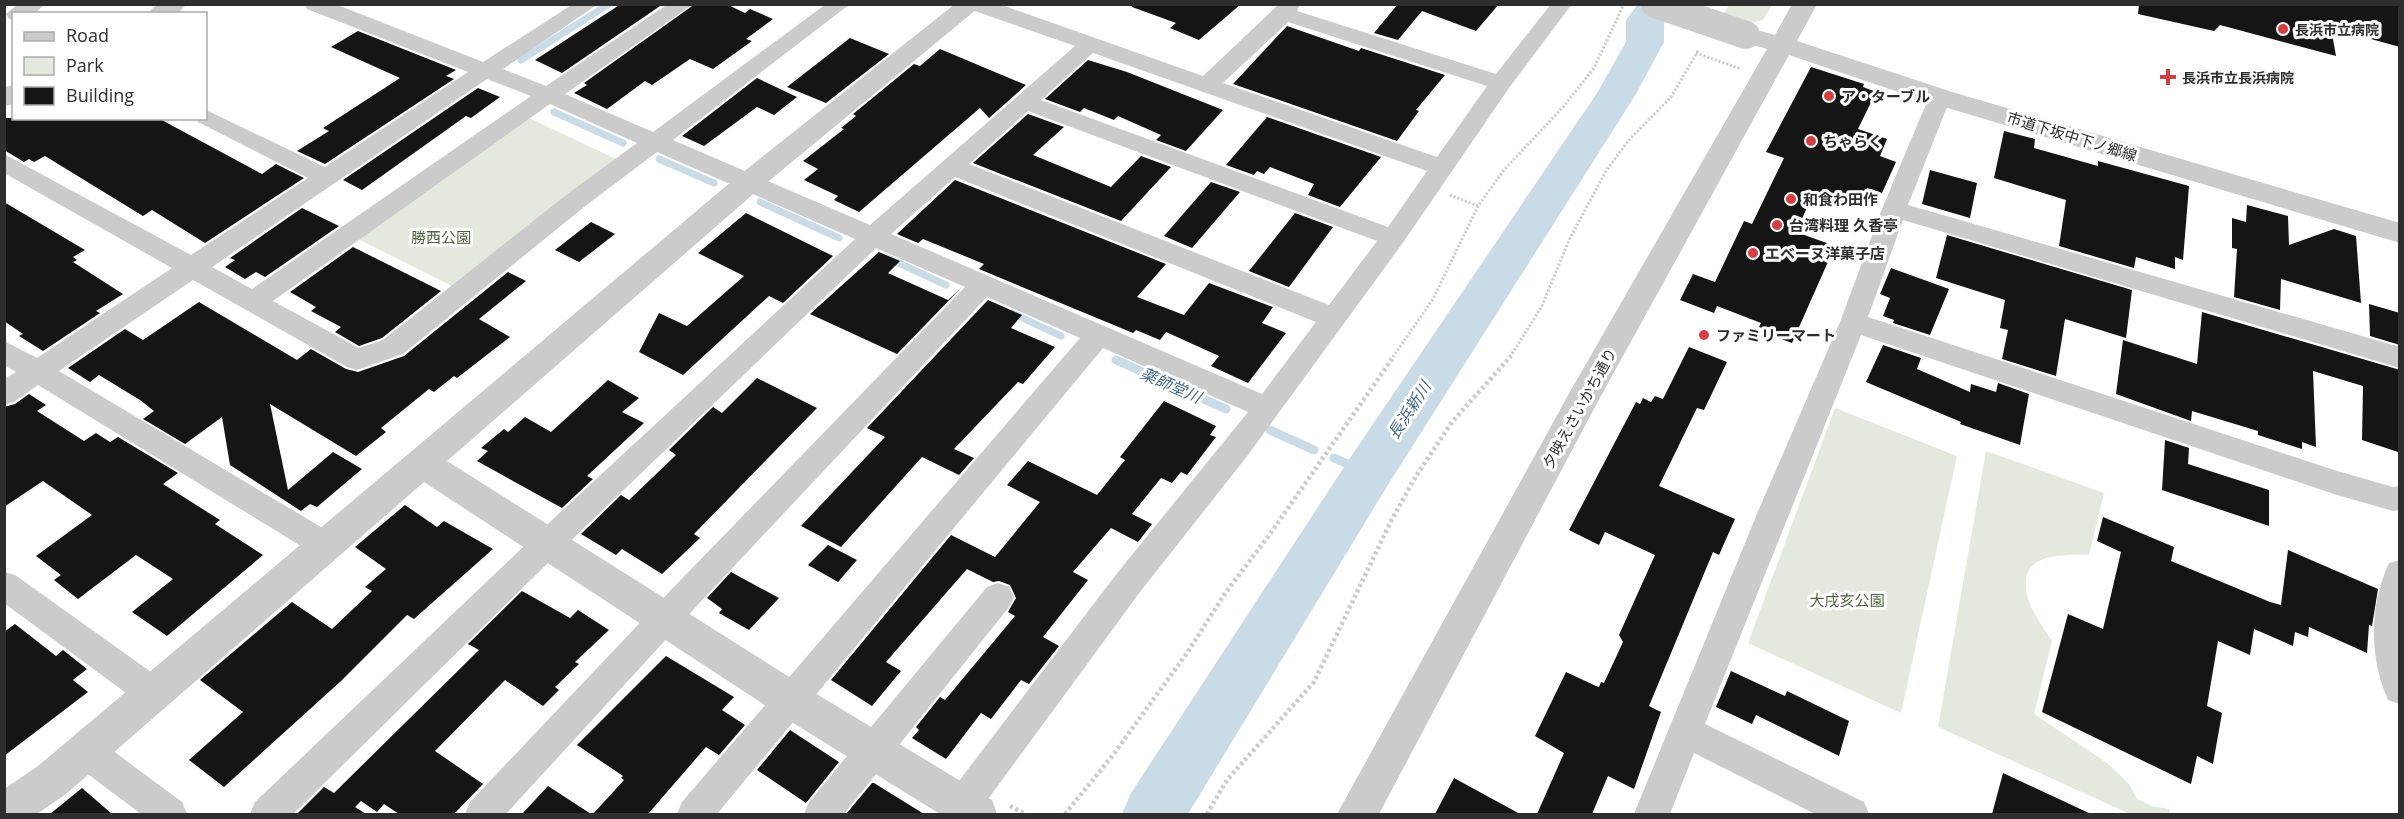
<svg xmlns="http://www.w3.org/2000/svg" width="2404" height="819" viewBox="0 0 2404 819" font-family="'Open Sans','Noto Sans JP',sans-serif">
<rect width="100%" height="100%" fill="#fff"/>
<g fill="#e3eadd">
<path d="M1729,5H1772L1763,20L1747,24L1722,16Z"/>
<path d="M527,117L616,159L454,287L358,239Z"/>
<path d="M1835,408L1957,456L1901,713L1748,643Z"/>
<path d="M1986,451L2104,493L2089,555C2054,554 2012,555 2030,604C2035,617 2045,629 2052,641L2034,714L2107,763L2129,784L2137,799L2152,806L2169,809L2170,814H2130L1938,727Z"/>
</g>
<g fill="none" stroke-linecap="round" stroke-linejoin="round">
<g stroke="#cadbe8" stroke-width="7">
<path d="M521,60L609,4"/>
<path d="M554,112L623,143"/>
<path d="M659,159L714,183"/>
<path d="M760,202L839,238"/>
<path d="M890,259L946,285"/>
<path d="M1012,313L1061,336"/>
</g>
<g stroke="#cadbe8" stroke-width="9">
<path d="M1116,360L1226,409"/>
<path d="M1270,430L1314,450"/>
<path d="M1334,458L1368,473"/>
</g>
<path fill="#cadbe8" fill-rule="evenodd" d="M1638,4H1675L1664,20V42L1636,94L1386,488L1188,814H1122L1131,793L1350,458L1597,93L1626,42V20Z"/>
</g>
<g fill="#151515">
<path d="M621,4H663L562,73L535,60Z"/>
<path d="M695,4H726L745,13L750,9L773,19L746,39L752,41L713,69L690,59L652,85L645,81L607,109L574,93L587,85L584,83Z"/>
<path d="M1133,4H1241L1199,40L1170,28L1176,23L1132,7Z"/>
<path d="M1398,4H1499L1476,31L1422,11L1398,40L1374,33Z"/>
<path d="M2139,4H2400V47L2331,28L2336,56L2220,25L2214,31L2138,14Z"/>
<path d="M1287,26L1359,51L1361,48L1445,75L1416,110L1419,111L1397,141L1233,84Z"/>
<path d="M358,31L456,70L446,76L454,79L325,164L297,151L329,131L323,128L400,78L331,47Z"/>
<path d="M850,38L889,54L826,103L787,87Z"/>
<path d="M940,49L1026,85L989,118L980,108L859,212L834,200L838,196L804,180L818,169L803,161L844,129L841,128L856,116L853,114L914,64L920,66Z"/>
<path d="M1088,60L1127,72L1223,110L1186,151L1156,140L1161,135L1118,116L1114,120L1084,108L1080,112L1045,99Z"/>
<path d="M1811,67L1864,84L1863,87L1876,92L1858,129L1887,139L1880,156L1896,162L1882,193L1867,188L1861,201L1851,198L1848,203L1814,192L1796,232L1835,246L1792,343L1768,334L1770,331L1759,327L1761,323L1717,306L1714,313L1680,300L1693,274L1715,282L1744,221L1752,224L1784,158L1766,152Z"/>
<path d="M757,78L797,97L774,115L757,107L704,146L682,136Z"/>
<path d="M478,88L500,97L471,118L466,116L362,190L343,180Z"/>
<path d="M1028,114L1064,127L1033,155L1111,187L1141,156L1171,167L1121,221L973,163Z"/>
<path d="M1267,117L1381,157L1340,207L1308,195L1314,184L1270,167L1264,174L1257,171L1254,175L1226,165Z"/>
<path d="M4,118H158L262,174L276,164L304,178L205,243L152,210L143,216L45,156L34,162L29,159L24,162L4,150Z"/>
<path d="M2004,131L2035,139L2034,148L2098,166V161L2189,186L2183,260L2175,257V269L2136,257L2134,268L2059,246L2066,200L1994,178Z"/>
<path d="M1930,170L1977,183L1970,218L1922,204Z"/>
<path d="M955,180L1166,264L1137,297L1184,315L1209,283L1273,307L1262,323L1286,333L1248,383L1211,366L1219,356L1166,332L1160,340L1136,330L1133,333L979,269L984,264L923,239L918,243L897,234Z"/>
<path d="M1211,182L1240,192L1192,248L1164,236Z"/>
<path d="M4,202L85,250L73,257L77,260L73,262L123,294L96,311L100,313L43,351L19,336L23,334L4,321Z"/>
<path d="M2247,205L2288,216L2289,245L2334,229L2356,236L2361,303L2281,279L2280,310L2234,297L2237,249L2232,248V218L2246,222Z"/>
<path d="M302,208L339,226L265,277L256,272L245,279L225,267L235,260L230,258Z"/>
<path d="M746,213L833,256L783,303L769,296L683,375L639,352L659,313L687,326L744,276L698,253Z"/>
<path d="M1295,213L1333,227L1289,287L1249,271Z"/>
<path d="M591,222L615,234L579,262L555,250Z"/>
<path d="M1947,235L2132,290L2126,338L2065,319L2056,376L2002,359L2008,330L2000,328L2005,300L1936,278Z"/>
<path d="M353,247L441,291L382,338L359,346L335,332L341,327L311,311L316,307L290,292Z"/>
<path d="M879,252L900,261L888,273L948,300L961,288L897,354L810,314Z"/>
<path d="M1891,268L1949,289L1930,335L1893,323L1894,320L1883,316L1890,298L1880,294Z"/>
<path d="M508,272L526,281L479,319L510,337L457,378L454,376L434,392L429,389L381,428L386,432L356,456L270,404L288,490L333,452L362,469L317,507L310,504L301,511L230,465L222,417L185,444L143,419L154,411L140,400L99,375L90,382L68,368L125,329L143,340L199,302L297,360L311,349L346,369L358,372L404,356Z"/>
<path d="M988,300L1022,315L1011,328L1055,347L1023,384L1018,382L954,449L974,458L959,475L922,457L841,547L801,526L885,437L867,428Z"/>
<path d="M2369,304L2400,313V345L2370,336Z"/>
<path d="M2202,312L2400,370L2398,452L2362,440L2363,386L2313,371L2316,447L2302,442V449L2258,435V431L2192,411L2191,421L2116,394L2123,340L2197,364Z"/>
<path d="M1883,345L1921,358L1917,369L1970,392L1971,384L1996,392L1998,383L2029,394L2020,445L1960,424L1961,422L1866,382Z"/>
<path d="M1689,347L1727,362L1704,410L1697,408L1659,486L1735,519L1719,555L1713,552L1649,706L1661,712L1634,789L1608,776L1592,814H1537L1564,753L1535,736L1566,672L1596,686L1599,687L1601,682L1604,683L1623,642L1619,635L1655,555L1605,532L1599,545L1569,530L1636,402L1640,404L1643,398L1651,402L1655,396L1663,399Z"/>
<path d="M757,378L817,408L694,534L700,538L662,574L622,549L616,555L581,534L621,495L629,500L676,455L669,450L713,407L722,413Z"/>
<path d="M608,380L639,398L622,412L644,423L587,476L593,479L562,508L477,461L488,451L481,448L504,429L508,432L525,417L551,432Z"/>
<path d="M29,394L46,405L37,411L84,441L96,433L110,442L118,437L178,473L163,484L220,520L215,524L263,555L167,636L132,612L173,579L136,555L78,599L54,580L61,575L36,556L92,515L43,481L4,507V407L15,404Z"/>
<path d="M1164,401L1216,426L1210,435L1216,437L1187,475L1181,472L1172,483L1161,478L1132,514L1152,524L1138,542L1111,528L1073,572L1088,580L1043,637L1059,646L1029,684L1021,680L991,719L981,713L946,759L912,738L919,730L916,727L940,697L945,700L1015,616L1008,612L1016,598L1010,585L999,581L993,582L967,569L886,662L901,671L872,706L831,680L951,535L995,557L1040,502L1007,485L1028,461L1097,495L1125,460L1120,457Z"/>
<path d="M2165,440L2189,448L2188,464L2269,490V526L2162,490Z"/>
<path d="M405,505L437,527L444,521L493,549L414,619L407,615L341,681L224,787L189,760L243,712L200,680L292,602L332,629L372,591L365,587L386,569L355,547Z"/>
<path d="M2103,517L2174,547L2171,561L2270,602L2281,605L2288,550L2378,589L2372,626L2369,625L2367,653L2309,627L2308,637L2295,632L2293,646L2254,629L2250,655L2218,641L2207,706L2222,713L2213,764L2197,756L2191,784L2042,712L2068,614L2103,629L2121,552L2097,541Z"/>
<path d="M828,545L857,560L838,582L808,565Z"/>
<path d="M731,572L779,598L749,630L719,613L722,609L707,598Z"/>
<path d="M522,591L570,618L578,610L609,630L575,662L579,664L555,687L559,690L543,706L505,680L435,751L483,784L454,814H399L384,804L377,812L361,801L355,807L366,814H297L324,787L334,793L479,650L468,644Z"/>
<path d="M15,624L56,656L63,650L87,669L73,680L88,692L4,756V632Z"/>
<path d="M666,656L734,697L722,710L745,725L719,755L706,747L648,814H593L624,780L621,778L623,776L577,745Z"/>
<path d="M1731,671L1785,696L1787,691L1849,721L1839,756L1756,715L1752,724L1716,707Z"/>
<path d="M790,730L839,762L806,803L757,770Z"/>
<path d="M2003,773L2091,814H1992Z"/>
<path d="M1454,778L1520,814H1435Z"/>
<path d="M872,783H874L924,814H846Z"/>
<path d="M548,786L591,814H522Z"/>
<path d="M82,788L112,814H50Z"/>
</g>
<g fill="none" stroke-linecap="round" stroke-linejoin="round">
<g stroke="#cbcbcb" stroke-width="3" stroke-dasharray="2 2" stroke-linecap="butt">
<path d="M1696,53L1741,69"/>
<path d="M1450,195L1478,206"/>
<path d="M1393,357L1433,299L1478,206L1504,170L1564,106L1594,68L1624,4"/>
<path d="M1510,357L1542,306L1569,240L1606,171L1628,141L1671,97L1699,49"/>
</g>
<g stroke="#cbcbcb" stroke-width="4.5" stroke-dasharray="3 3" stroke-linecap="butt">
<path d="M1010,806L1025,814"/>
<path d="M1065,814L1113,755L1187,653L1226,592L1270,534L1394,356"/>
<path d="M1207,814L1227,780L1314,682L1391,521L1416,476L1452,422L1511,356"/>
</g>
<g fill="#cbcbcb" fill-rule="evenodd">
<path d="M18,4H45L34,14H14V20L9,19L6,14Z"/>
<path d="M305,4H335L483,62L573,4H598L503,69L546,86L668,4H693L565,94L653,132L826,4H850L673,140L870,225L1075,46L969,9L967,4H999L1203,76L1279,4H1300L1297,11L1496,74L1551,4H1572L1509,88L1402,244L1248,455L1140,592L977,814H938L943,802L1118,572L1248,412L1103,348L717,814H677L682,802L1080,338L987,297L692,611L506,814H465L470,802L670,591L965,287L876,248L560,551L293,814H250L255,802L538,533L855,239L657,152L584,207L403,354L357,370L347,367L193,280L59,371L336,536L340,545L336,554L325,558L314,554L38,385L14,402L4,405V379L16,372L4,365V341L37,358L172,268L4,173V154L191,255L308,178L198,122L195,118H206V110L325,167L468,72L307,9ZM1288,22L1487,86L1437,157L1223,83ZM1093,53L1427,171L1388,227L1041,100ZM487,79L531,96L252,289L212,267ZM550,104L637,143L566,195L383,340L359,348L273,301ZM1028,111L1377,241L1329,305L969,164ZM955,177L1316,322L1262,394L891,234Z"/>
<path d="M1940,90L1948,92L1951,97L1908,205L2400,347V368L1903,220L1868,317L2334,470L2393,487L2400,486V510L2393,511L2334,494L1861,335L1705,724L1864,802L1869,814H1815L1694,753L1670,814H1634L1759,509L1840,322L1882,209L1929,97L1932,92Z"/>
<path d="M2400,560V704L2388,700C2369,657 2369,606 2389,563Z"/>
<path d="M4,572L15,575L165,682L170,693L165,704L153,708L141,704L4,603Z"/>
<path d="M998,583L1009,587L1014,597L1009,607L844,814H804L809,802L987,587Z"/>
<path d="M85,735L97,739L182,802L187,814H141L73,763L68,751L73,739Z"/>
</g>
<g fill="#cbcbcb" fill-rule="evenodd">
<path d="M157,4H187L177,14H147Z"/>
<path d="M955,4H983L758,190L447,461L805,687L992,800L997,814H940L777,713L424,482L66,794L37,814H4V789L38,766L738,176Z"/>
<path d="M1792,4H1817L1797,41L1949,91L2400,223V243L1931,103L1789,55L1596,405L1379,814H1337L1571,390L1767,49L1737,40L1733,35L1737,30L1746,27L1775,35Z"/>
<path d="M14,85V104L4,106V87Z"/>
</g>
<path stroke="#cbcbcb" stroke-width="28" d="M1655,4L1746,35"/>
</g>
<g fill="#d53f41" stroke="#fff" stroke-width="2">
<circle cx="2283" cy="29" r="6"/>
<path d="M2165 68h6v6h6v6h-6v6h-6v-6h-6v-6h6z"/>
<circle cx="1829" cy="96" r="6"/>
<circle cx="1811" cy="141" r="6"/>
<circle cx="1791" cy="199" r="6"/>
<circle cx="1777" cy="225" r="6"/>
<circle cx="1753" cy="253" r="6"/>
<circle cx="1704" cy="335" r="6"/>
</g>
<g text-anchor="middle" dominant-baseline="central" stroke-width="6" stroke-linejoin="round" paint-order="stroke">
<g font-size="14" font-weight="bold" fill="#2e2e2e" stroke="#fff" text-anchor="start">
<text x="2295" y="29">長浜市立病院</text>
<text x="2182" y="77">長浜市立長浜病院</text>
</g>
<g font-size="15" font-weight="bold" fill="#2e2e2e" stroke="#fff" text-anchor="start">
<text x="1841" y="96">ア・ターブル</text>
<text x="1823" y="141">ちゃらく</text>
<text x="1803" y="199">和食わ田作</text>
<text x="1789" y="225">台湾料理 久香亭</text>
<text x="1765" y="253">エベーヌ洋菓子店</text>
<text x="1716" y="335">ファミリーマート</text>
</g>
<g font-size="15" fill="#2e2e2e" stroke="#fff">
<text transform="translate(2072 136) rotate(17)">市道下坂中下ノ郷線</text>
<text transform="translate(1579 408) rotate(-61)">夕映えさいかち通り</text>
</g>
<g font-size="15" fill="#4f653f" stroke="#fff">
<text x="441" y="237">勝西公園</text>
<text x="1847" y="600">大戌亥公園</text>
</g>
<g font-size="16" font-style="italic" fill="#436988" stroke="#fff">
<text transform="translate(1171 385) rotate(24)">薬師堂川</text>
<text transform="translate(1409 410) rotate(-57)">長浜新川</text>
</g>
</g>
<rect width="2404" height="819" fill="none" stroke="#2e2e2e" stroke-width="12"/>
<rect x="12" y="12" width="195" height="108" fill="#ffffff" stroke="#ababab" stroke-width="1.5"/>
<rect x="24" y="32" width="30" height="9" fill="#cbcbcb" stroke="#ababab" stroke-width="1.5"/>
<text x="66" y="42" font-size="18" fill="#2e2e2e">Road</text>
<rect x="24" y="57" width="30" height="18" fill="#e3eadd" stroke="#ababab" stroke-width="1.5"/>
<text x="66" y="72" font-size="18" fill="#2e2e2e">Park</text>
<rect x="24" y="87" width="30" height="18" fill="#151515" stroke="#ababab" stroke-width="1.5"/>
<text x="66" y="102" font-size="18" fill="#2e2e2e">Building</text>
</svg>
